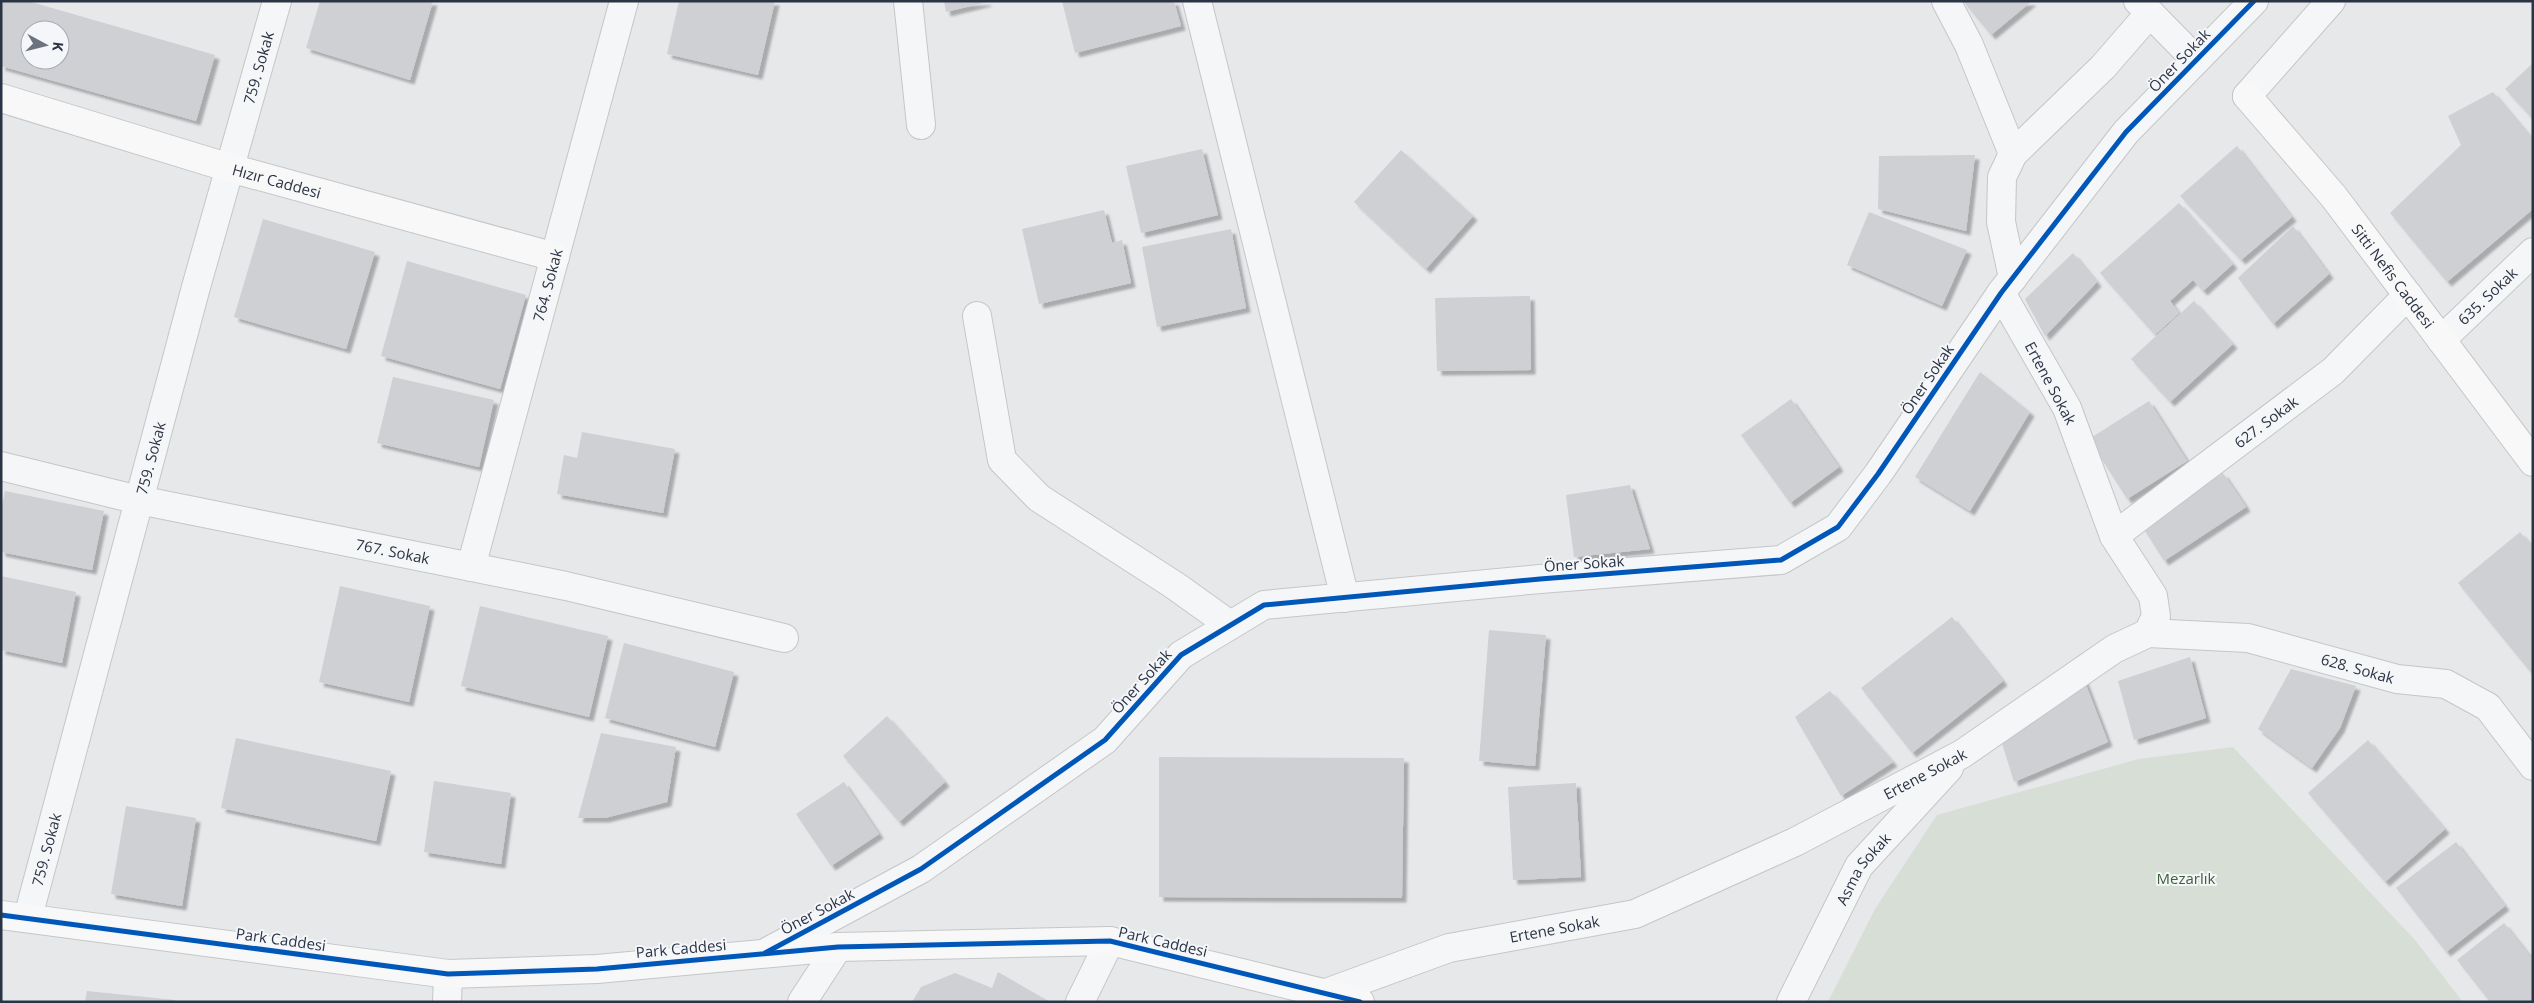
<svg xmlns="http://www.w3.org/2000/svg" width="2534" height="1003" viewBox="0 0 2534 1003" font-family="'Open Sans',sans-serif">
<defs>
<filter id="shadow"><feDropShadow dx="4.5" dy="4.5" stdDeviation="1" flood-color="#0004"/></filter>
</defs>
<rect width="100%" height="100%" fill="#e6e8ea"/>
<path fill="#d6ded6" d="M2233,747L2415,940L2463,1002H1828L1875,909L1937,815L2139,759Z"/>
<g fill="#ced0d3" fill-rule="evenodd" filter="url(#shadow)">
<path d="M1,1H28L215,55L196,121L1,66ZM30,30H60V60H30Z"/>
<path d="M320,1H433L410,80L306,48Z"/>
<path d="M679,1H775L758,75L667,54Z"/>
<path d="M944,1H987V2L946,12Z"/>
<path d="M1062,1H1174L1181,26L1075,53Z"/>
<path d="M1963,1H2032L1991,35Z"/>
<path d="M2533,63V119L2505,89Z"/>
<path d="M2493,92L2533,140V209L2447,282L2390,213L2461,145L2448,116Z"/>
<path d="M2237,146L2292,217L2241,260L2180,196Z"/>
<path d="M1202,149L1218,215L1141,233L1126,166Z"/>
<path d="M1401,150L1473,216L1426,269L1354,202Z"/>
<path d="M1975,155L1966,231L1878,209L1879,156Z"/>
<path d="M2179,203L2233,264L2203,291L2193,280L2170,301L2179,313L2155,335L2100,273Z"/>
<path d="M1104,210L1112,243L1122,240L1131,283L1039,304L1022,229Z"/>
<path d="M1869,212L1967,250L1942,306L1847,265Z"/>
<path d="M263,219L375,252L346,349L234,317Z"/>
<path d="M2293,226L2329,274L2273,324L2238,278Z"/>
<path d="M1231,229L1246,308L1157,327L1142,247Z"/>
<path d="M2073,253L2097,282L2045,336L2025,299Z"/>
<path d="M407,261L526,295L500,389L381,356Z"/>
<path d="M1530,296L1531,370L1437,371L1435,298Z"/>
<path d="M2194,301L2233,344L2170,402L2131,359Z"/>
<path d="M1980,372L2030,412L1970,511L1915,477Z"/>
<path d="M393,377L494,400L479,467L377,443Z"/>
<path d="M1791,399L1839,467L1790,503L1741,435Z"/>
<path d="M2149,401L2187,461L2127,499L2089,439Z"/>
<path d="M582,432L675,449L663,513L557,494L564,455L577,458Z"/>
<path d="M2223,473L2246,507L2164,561L2142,526Z"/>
<path d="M1630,485L1650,549L1574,557L1566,495Z"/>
<path d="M5,491L104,511L92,570L1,552V511Z"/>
<path d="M2520,532L2533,548V675L2458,583Z"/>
<path d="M1,576L76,592L62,663L1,650Z"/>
<path d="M340,586L430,606L409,702L319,682Z"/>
<path d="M480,606L608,636L589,717L461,686Z"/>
<path d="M1952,617L2003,681L1912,753L1861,688Z"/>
<path d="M1489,630L1546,635L1535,766L1479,761Z"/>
<path d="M624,643L734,672L715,747L605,718Z"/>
<path d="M2190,657L2206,718L2134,740L2118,681Z"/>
<path d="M2291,669L2356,686L2340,728L2312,768L2258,729Z"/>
<path d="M2083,677L2108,742L2014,782L2001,740Z"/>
<path d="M1830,691L1893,762L1841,796L1795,717Z"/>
<path d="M887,716L945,782L899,822L843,756Z"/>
<path d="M601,733L676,747L667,802L605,818H578Z"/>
<path d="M236,738L391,771L376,841L221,808Z"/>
<path d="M2368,740L2445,829L2385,882L2308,793Z"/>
<path d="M1159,757L1404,758L1402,898L1159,897Z"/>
<path d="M434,781L511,793L501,864L424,852Z"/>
<path d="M844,782L879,834L831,866L796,814Z"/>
<path d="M1576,783L1581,877L1513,880L1508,787Z"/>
<path d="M126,806L196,818L182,906L111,894Z"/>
<path d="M2456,842L2505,906L2446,952L2396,888Z"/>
<path d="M2504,923L2533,960V1002H2490L2457,960Z"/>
<path d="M998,972L1050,1002H912L921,987L955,973L992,988Z"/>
<path d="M87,991L175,1000V1002H85Z"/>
</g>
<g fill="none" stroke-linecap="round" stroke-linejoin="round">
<defs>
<g id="street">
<path d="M908,1L921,125"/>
<path d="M1197,1L1345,598"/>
<path d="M1946,1L1969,45L2013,154L2002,177L2001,222L2013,278"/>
<path d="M2138,1L2196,60"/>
<path d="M2247,96L2331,1"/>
<path d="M2013,154L2103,67L2150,13"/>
<path d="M977,316L1002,460L1039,498L1174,585L1230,625"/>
<path id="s1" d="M2441,340L2533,252"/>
<path id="s2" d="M1,466L139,500L566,586L784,638"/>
<path id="s3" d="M2114,536L2333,371L2408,295"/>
<path id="s4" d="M471,567L624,1"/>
<path id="s5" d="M2148,633L2248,638L2397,679L2446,684L2488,707L2533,766"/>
<path id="s6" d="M28,917L196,287L277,1"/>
<path d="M765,953L921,869L1105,740L1181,655L1264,605L1540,579L1781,560L1838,527L1878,474L2001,293L2126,132L2254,1"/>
<path d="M447,1002L448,974"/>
<path d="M802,1002L838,947"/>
<path d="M1080,1002L1110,941"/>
<path id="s7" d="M1322,1002L1326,993L1449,948L1635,914L1795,842L1962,754L2114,649L2148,633L2156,616L2153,596L2114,536L2067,408L2001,293"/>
<path id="s8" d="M1791,1002L1859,866L1949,768"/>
</g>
<g id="secondary">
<path id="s9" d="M2247,96L2334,197L2533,462"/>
<path id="s10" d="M1,98L230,168L555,257"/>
<path d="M1,915L448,974L597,969L838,947L1110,941L1360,1002"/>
</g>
</defs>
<use href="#street" stroke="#c4c6c8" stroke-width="30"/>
<use href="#secondary" stroke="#c4c6c8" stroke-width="30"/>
<use href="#street" stroke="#f5f6f7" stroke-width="28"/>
<use href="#secondary" stroke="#f8f8f8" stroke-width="28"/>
<defs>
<g id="cycleway">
<path d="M1,915L448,974L597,969L838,947L1110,941L1360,1002"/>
<path d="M765,953L921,869L1105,740L1181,655L1264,605L1540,579L1781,560L1838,527L1878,474L2001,293L2126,132L2254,1"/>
</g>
</defs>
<use href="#cycleway" stroke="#f4f6f9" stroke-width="8"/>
<use href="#cycleway" stroke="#0057b8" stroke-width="5"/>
</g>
<g text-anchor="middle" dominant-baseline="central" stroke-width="4" stroke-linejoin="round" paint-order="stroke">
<g font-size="15" fill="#2b3445" stroke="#f4f6f9">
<text transform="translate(2179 60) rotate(-46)">Öner Sokak</text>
<text stroke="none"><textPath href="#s6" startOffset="880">759. Sokak</textPath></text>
<text stroke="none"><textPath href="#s10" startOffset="288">Hızır Caddesi</textPath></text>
<text stroke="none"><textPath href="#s9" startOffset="232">Sitti Nefis Caddesi</textPath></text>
<text stroke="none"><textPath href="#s4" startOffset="292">764. Sokak</textPath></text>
<text stroke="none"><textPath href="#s1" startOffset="64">635. Sokak</textPath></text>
<text transform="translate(1927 379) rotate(-56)">Öner Sokak</text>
<text transform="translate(2051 383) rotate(62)">Ertene Sokak</text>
<text stroke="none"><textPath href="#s3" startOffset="190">627. Sokak</textPath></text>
<text stroke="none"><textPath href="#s6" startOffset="475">759. Sokak</textPath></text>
<text stroke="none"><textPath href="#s2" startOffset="401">767. Sokak</textPath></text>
<text transform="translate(1584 563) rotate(-4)">Öner Sokak</text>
<text stroke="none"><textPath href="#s5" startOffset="214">628. Sokak</textPath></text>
<text transform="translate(1141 681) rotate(-48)">Öner Sokak</text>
<text stroke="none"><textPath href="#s7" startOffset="652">Ertene Sokak</textPath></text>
<text stroke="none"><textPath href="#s6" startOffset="70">759. Sokak</textPath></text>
<text stroke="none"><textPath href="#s8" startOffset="152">Asma Sokak</textPath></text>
<text transform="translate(817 911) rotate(-28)">Öner Sokak</text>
<text stroke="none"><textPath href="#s7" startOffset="248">Ertene Sokak</textPath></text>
<text transform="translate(281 939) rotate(8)">Park Caddesi</text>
<text transform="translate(1163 941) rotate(13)">Park Caddesi</text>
<text transform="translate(681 948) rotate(-5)">Park Caddesi</text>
</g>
<g font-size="15" fill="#3f6138" stroke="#f4f6f9">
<text x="2186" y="878">Mezarlık</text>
</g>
</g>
<rect width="2534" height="1003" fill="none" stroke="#2b3445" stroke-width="5"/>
<g transform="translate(45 45) rotate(97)"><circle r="24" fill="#f4f6f9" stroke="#a4a8b1"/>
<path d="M0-4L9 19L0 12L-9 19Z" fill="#6c737f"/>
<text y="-8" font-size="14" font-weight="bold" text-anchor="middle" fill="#2b3445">K</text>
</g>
</svg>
